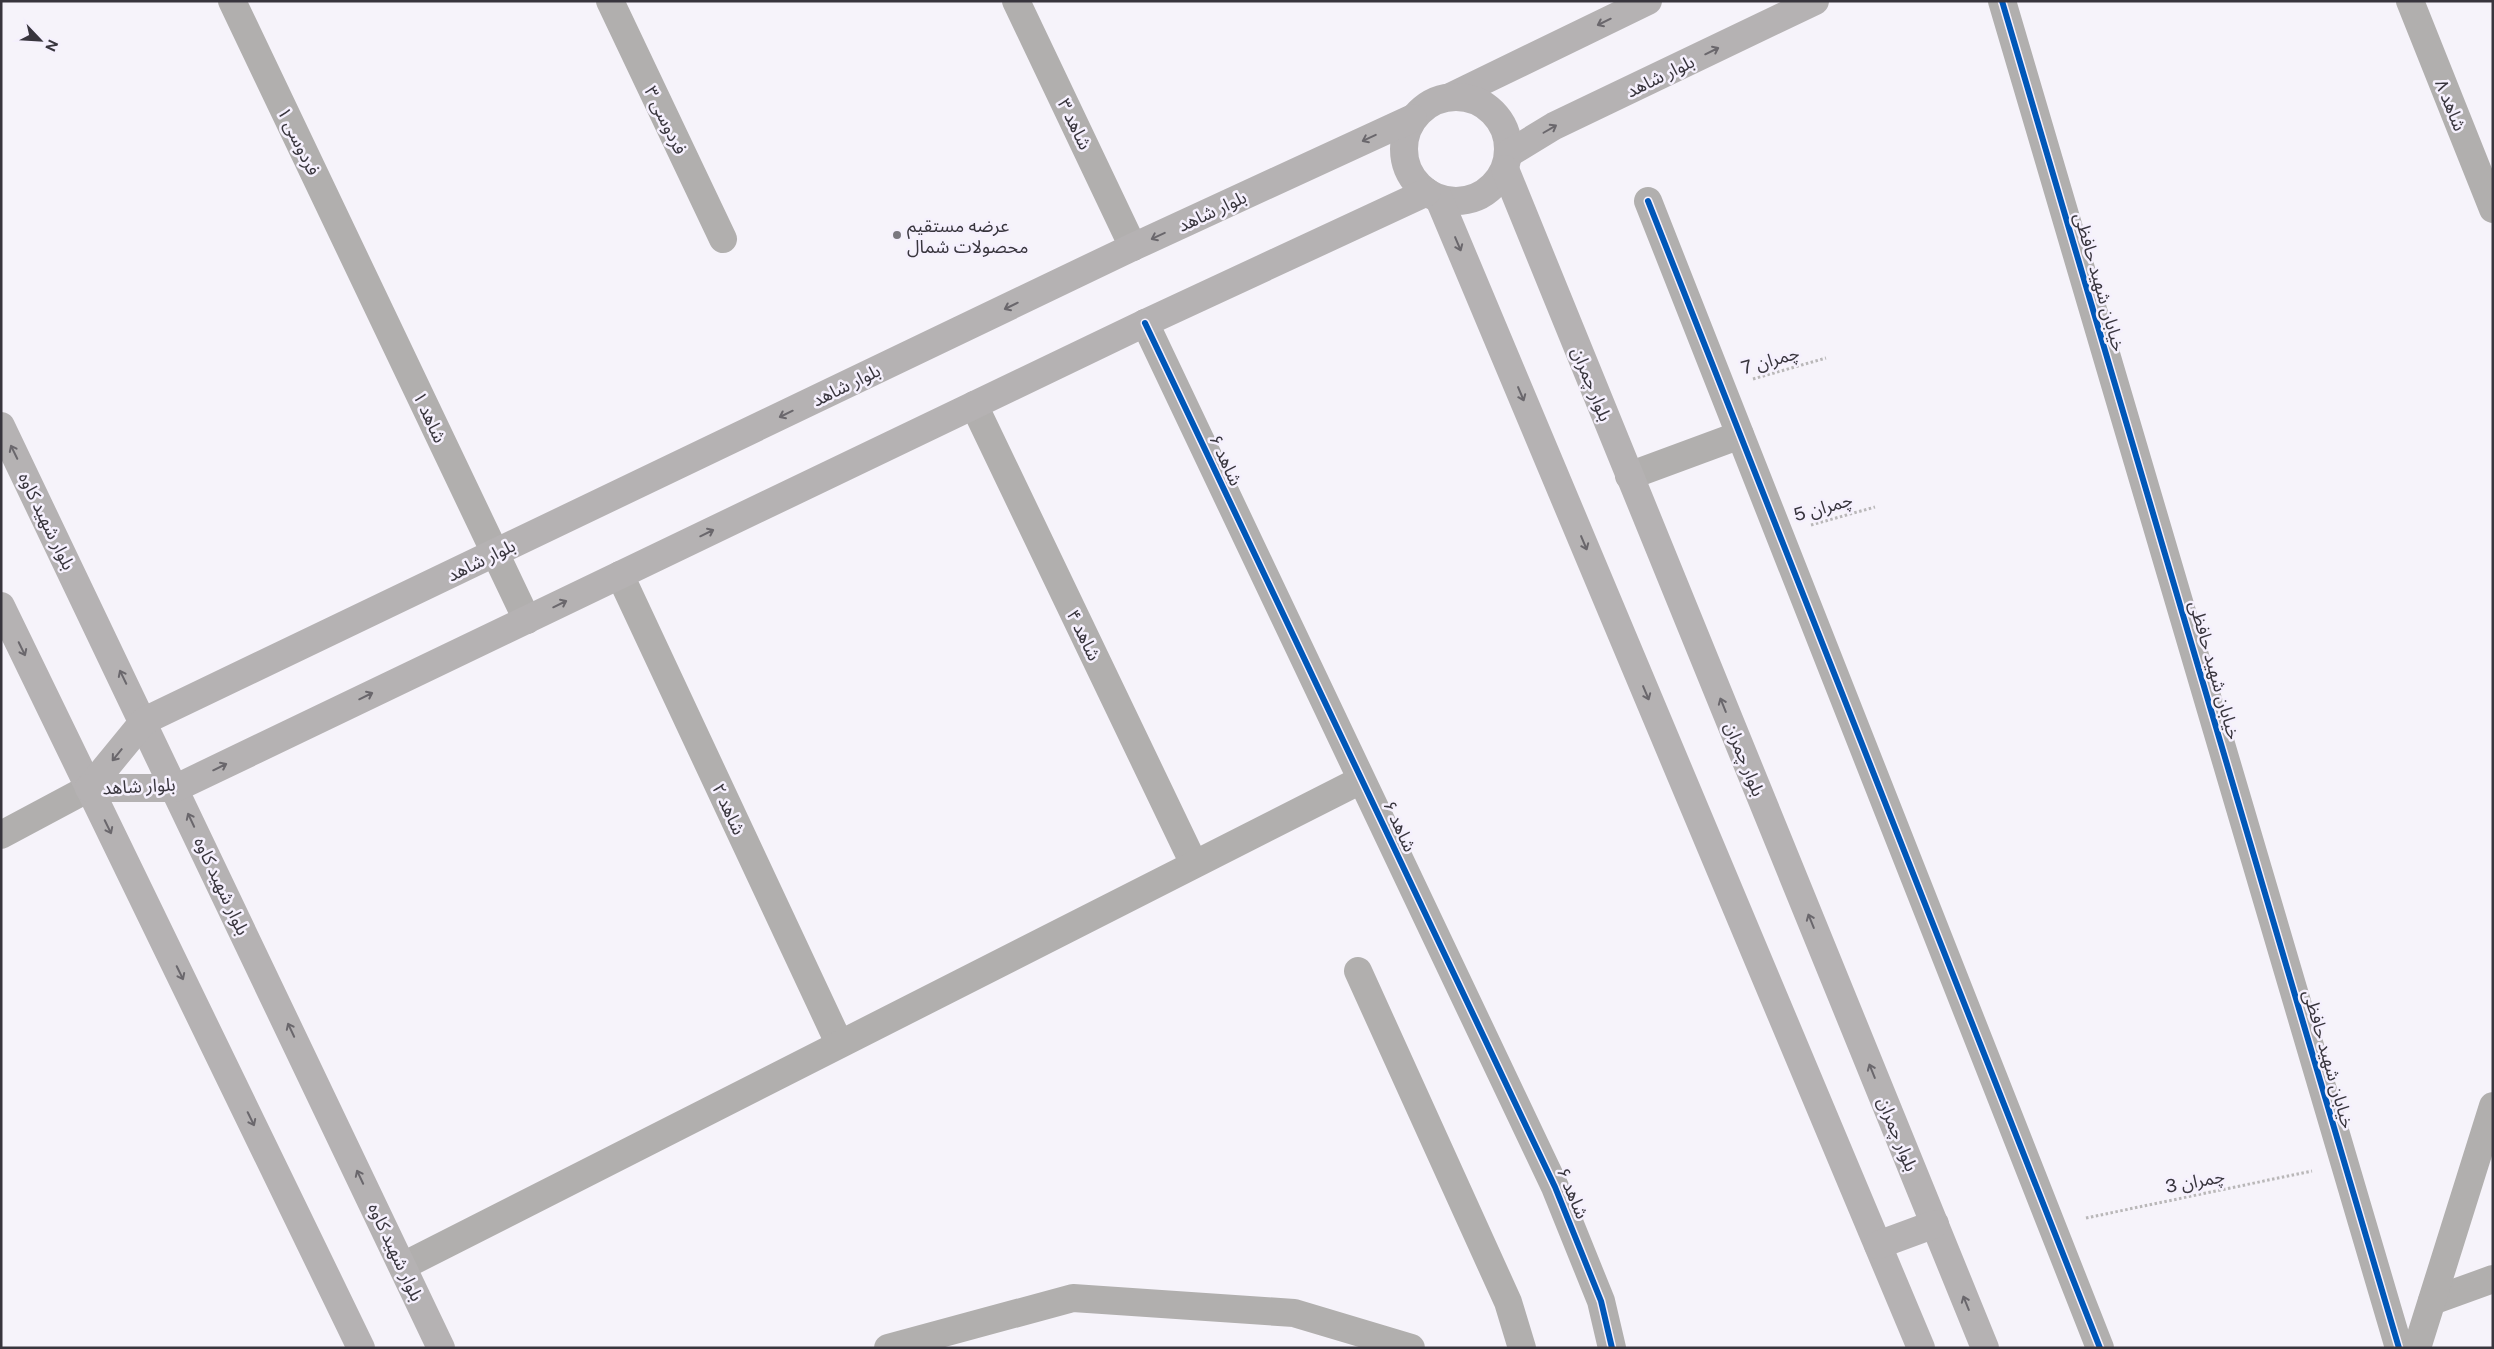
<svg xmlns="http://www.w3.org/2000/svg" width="2494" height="1349" viewBox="0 0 2494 1349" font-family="'Public Sans','Noto Sans Arabic',sans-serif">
<rect width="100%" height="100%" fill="#f6f3fa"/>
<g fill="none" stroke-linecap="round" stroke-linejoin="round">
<g stroke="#b9b7b8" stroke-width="3" stroke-dasharray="2.5 2.5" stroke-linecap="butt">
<path d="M1753,379L1826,358"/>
<path d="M1811,525L1875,507"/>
<path d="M2086,1218L2312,1171"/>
</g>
<g stroke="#b1afae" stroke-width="28">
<path d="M232,1L527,620"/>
<path d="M610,1L723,239"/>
<path d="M1016,1L1133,247"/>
<path d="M2002,1L2399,1348"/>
<path d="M2410,1L2493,209"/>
<path d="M1648,201L2100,1348"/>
<path d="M1145,323L1555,1187L1601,1301L1612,1348"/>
<path d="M974,405L1194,864"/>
<path d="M1629,476L1740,435"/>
<path d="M620,575L839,1043"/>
<path d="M1,835L89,788"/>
<path d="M1358,971L1508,1302L1522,1348"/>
<path d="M403,1266L1361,780"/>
<path d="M2432,1301L2493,1279"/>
<path d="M888,1348L1073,1298L1294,1313L1411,1348"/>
<path d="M2417,1348L2493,1106"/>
</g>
<g stroke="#b5b2b3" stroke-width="28">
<path d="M1452,96L1648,1"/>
<circle cx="1456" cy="149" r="52"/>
<path d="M1508,154L1554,126L1815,1"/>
<path d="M1505,169L1985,1348"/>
<path d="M1439,199L1921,1348"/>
<path d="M1,426L441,1348"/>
<path d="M1,606L361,1348"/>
<path d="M89,788L144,721L1133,247L1413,118"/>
<path d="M89,788H176L1145,323L1427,192"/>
<path d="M1878,1245L1935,1224"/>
</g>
<defs>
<g id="cycleway">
<path d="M2002,1L2399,1348"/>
<path d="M1648,201L2100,1348"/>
<path d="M1145,323L1555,1187L1601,1301L1612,1348"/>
</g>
</defs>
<use href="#cycleway" stroke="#f5f0fd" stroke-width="9"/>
<use href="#cycleway" stroke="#0057b8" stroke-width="6"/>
</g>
<defs><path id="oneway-shaft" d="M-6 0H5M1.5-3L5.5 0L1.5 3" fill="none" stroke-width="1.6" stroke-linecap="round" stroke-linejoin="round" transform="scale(1.25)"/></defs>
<g stroke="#6a676c">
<use href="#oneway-shaft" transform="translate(1604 22) rotate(154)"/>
<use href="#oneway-shaft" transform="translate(1712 51) rotate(-26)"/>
<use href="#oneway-shaft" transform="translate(1550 129) rotate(-30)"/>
<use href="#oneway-shaft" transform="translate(1369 138) rotate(155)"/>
<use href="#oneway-shaft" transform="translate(1158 236) rotate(155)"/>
<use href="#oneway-shaft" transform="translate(1458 244) rotate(67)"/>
<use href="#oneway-shaft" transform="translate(1011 306) rotate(154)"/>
<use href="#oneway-shaft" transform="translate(1521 394) rotate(67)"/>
<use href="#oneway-shaft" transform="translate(786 414) rotate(154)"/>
<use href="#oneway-shaft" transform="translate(14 452) rotate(-116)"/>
<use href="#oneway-shaft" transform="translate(707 533) rotate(-26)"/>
<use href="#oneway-shaft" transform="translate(1584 543) rotate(67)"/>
<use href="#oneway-shaft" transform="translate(560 604) rotate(-26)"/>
<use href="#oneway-shaft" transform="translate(22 649) rotate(64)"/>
<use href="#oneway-shaft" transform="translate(123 677) rotate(-116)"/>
<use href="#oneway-shaft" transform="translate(1646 693) rotate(67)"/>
<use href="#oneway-shaft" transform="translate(366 696) rotate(-26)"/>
<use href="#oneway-shaft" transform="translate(1723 705) rotate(-112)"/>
<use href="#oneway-shaft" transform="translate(117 755) rotate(129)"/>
<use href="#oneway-shaft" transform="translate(220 767) rotate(-26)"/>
<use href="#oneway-shaft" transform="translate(191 820) rotate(-115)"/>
<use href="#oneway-shaft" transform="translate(108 827) rotate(64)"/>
<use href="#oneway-shaft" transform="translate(1811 921) rotate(-112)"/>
<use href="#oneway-shaft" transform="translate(180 973) rotate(64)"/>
<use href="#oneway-shaft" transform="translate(291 1030) rotate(-115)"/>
<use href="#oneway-shaft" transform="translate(1872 1071) rotate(-112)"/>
<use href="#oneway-shaft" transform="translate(251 1119) rotate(64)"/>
<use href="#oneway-shaft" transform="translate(360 1177) rotate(-115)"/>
<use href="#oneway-shaft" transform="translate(1966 1303) rotate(-112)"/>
</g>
<circle fill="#7a787f" stroke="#f5f0fd" stroke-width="2" cx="897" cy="235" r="5"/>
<g text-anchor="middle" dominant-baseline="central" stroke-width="5" stroke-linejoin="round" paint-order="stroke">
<g font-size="18" fill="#38353d" stroke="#f5f0fd">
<text transform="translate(1660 76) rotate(-26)">بلوار شاهد</text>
<text transform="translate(2451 105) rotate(68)">شاهد ۸</text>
<text transform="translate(666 120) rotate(64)">فردوسی ۳</text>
<text transform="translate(1075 124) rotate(64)">شاهد ۳</text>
<text transform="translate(299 141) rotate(64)">فردوسی ۱</text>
<text transform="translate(1212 211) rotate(-25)">بلوار شاهد</text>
<text transform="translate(2100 282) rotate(74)">خیابان شهید حافظی</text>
<text transform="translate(1770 360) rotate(-16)">چمران 7</text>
<text transform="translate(1592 384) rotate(68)">بلوار چمران</text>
<text transform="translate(846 385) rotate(-26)">بلوار شاهد</text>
<text transform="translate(430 417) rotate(65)">شاهد ۱</text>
<text transform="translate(1226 460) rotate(65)">شاهد ۶</text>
<text transform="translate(1823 507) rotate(-16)">چمران 5</text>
<text transform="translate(47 521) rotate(64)">بلوار شهید کاوه</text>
<text transform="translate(481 560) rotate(-26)">بلوار شاهد</text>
<text transform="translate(1084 635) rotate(64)">شاهد ۴</text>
<text transform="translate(2215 670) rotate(74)">خیابان شهید حافظی</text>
<text transform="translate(1745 759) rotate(68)">بلوار چمران</text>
<text transform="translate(139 786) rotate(-3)">بلوار شاهد</text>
<text transform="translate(729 809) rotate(65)">شاهد ۲</text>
<text transform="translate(1400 826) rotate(65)">شاهد ۶</text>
<text transform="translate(222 886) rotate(65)">بلوار شهید کاوه</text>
<text transform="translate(2329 1059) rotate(74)">خیابان شهید حافظی</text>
<text transform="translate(1898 1134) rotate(68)">بلوار چمران</text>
<text transform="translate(2195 1181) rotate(-11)">چمران 3</text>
<text transform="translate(1573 1193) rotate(67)">شاهد ۶</text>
<text transform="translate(396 1252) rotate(65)">بلوار شهید کاوه</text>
</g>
<g font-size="18" fill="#38353d" stroke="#f5f0fd" text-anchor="start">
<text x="907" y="225">عرضه مستقیم<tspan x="907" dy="21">محصولات شمال</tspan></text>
</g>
</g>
<rect width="2494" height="1349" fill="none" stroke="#38353d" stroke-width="5"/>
<g transform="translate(40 40) rotate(115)" stroke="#f5f0fd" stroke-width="4" paint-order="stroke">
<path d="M0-4L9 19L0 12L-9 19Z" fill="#38353d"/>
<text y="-8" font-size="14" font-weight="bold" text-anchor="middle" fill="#38353d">N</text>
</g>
</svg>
